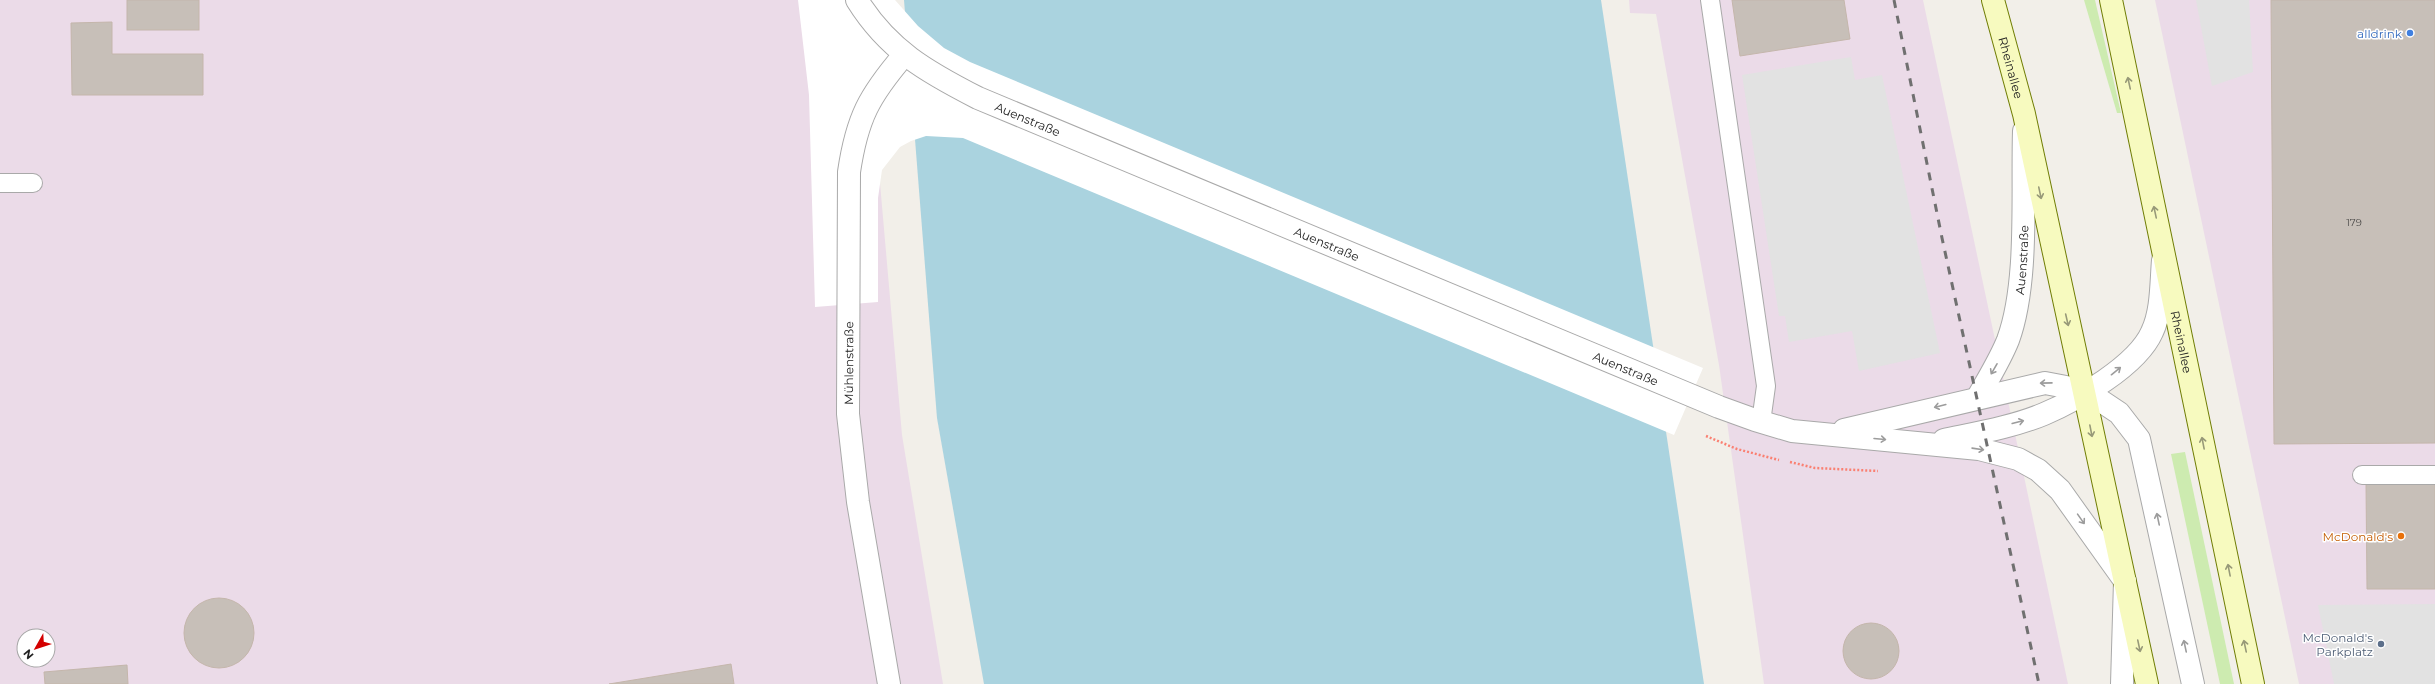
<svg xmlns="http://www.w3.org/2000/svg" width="2435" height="684" viewBox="0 0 2435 684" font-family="Montserrat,sans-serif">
<rect width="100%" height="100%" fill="#f2efe9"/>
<g fill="#ebdbe8" fill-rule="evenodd">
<path d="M0,0H864L902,435L943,684H0ZM24,636H48V660H24Z"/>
<path d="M1629,0H1923L2068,684H1764L1719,365L1656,14L1630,13Z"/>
<path d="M2155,0H2435V684H2299Z"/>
</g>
<g fill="#cdebb0">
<path d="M2084,0H2095L2121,113H2117Z"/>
<path d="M2185,452L2234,684H2220L2171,454Z"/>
</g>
<g fill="#e2e2e2">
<path d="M2196,0H2249L2253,72L2212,86Z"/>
<path d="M1851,57L1855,80L1882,75L1940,353L1859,371L1852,331L1789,342L1785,316H1779L1742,75Z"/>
<path d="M2435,604V684H2334L2318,605Z"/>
</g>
<path fill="#aad3df" d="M904,0H1601L1704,684H984L937,418Z"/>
<path fill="#fff" d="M798,0H895L918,26L944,48L970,62L1703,368L1674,435L963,138L926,136L911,141L900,147L882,170L878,198V302L815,307L809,95Z"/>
<g fill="#c7bfb8" stroke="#c4b6ab">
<rect x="127" y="0" width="72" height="30"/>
<path d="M1732,0H1844L1850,39L1740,56Z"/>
<path d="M2271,0H2435V443L2274,444Z"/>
<path d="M112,22V54H203V95H72L71,23Z"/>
<path d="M2366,483H2435V589H2367Z"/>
<circle cx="219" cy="633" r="35"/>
<circle cx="1871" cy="651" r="28"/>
<path d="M731,664L734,684H609Z"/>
<path d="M127,665L128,684H45L44,672Z"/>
</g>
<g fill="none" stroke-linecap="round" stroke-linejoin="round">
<defs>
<g id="service">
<path d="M1710,0L1766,386L1761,422"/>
<path d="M0,183H33"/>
<path d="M2362,475H2435"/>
</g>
<g id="minor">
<path id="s1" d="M857,0C888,50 927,72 978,98L1719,407L1755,420L1792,431L1979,449L2018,459L2038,470L2060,490L2125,581L2122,684"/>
<path id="s2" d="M1978,397C1988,379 2000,360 2008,340C2029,283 2022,193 2024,131"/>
<path d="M1844,430L2045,383L2066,387L2101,401L2119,413L2139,439L2193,684"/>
<path d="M1944,440C1977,433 2013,427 2044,414C2077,400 2137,366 2152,332C2162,311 2161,284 2163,260"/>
<path id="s3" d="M889,684L858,502L848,414L849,172C857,118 869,96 904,55"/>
</g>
<g id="secondary">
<path id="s4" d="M1993,0L2024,114L2147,684"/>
<path id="s5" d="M2111,0L2253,684"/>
</g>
</defs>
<use href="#service" stroke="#a9a9a9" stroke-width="20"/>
<use href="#minor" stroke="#a9a9a9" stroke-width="24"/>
<use href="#secondary" stroke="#707d05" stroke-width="24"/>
<g stroke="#fa8072" stroke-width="2.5" stroke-dasharray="2 2" stroke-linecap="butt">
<path d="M1706,436L1737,449L1779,460"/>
<path d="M1790,462L1815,468L1878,471"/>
</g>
<use href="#service" stroke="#fff" stroke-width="18"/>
<use href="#minor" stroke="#fff" stroke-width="22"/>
<use href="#secondary" stroke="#f7fabf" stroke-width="22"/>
<path stroke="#707070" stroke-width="3" stroke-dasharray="8 8" stroke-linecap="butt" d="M1894,0L1942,238L2039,684"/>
</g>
<defs><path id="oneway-shaft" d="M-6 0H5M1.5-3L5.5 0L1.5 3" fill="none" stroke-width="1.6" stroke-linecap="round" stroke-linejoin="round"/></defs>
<g stroke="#979978">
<use href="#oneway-shaft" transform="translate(2129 83) rotate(-102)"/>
<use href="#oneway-shaft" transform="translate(2040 193) rotate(78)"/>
<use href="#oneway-shaft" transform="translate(2155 212) rotate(-102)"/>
<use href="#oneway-shaft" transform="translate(2067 320) rotate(77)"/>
<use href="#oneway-shaft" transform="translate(2091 431) rotate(79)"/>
<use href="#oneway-shaft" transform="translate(2203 443) rotate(-101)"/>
<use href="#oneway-shaft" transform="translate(2229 570) rotate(-101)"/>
<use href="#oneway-shaft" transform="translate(2139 646) rotate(78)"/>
<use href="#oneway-shaft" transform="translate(2245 646) rotate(-102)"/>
</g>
<g stroke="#9c9c9c">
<use href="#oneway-shaft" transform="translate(1994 369) rotate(120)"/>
<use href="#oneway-shaft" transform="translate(2116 371) rotate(-39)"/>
<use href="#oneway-shaft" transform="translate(2046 383) rotate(179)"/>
<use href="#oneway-shaft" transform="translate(1940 406) rotate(166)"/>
<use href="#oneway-shaft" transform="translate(2018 422) rotate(-14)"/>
<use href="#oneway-shaft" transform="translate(1880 439) rotate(5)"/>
<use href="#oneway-shaft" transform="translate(1978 449) rotate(8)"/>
<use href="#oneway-shaft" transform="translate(2081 519) rotate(55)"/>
<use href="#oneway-shaft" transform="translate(2158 519) rotate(-102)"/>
<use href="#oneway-shaft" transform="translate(2185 646) rotate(-102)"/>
</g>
<circle fill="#3f7fe0" stroke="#fff" stroke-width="1.5" cx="2410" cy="33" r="4"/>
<circle fill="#e8710a" stroke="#fff" stroke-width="1.5" cx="2401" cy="536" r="4"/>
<circle fill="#5c6f8a" stroke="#fff" stroke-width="1.5" cx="2381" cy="644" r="4"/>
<g text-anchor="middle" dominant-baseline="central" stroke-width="3" stroke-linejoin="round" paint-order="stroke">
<g font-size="10" fill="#4b4948">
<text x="2354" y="222">179</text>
</g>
<g font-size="12" fill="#366cbe" stroke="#fff" text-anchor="end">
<text x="2402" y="33">alldrink</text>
</g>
<g font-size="12" fill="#222" stroke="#fff">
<text stroke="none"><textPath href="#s4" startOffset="70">Rheinallee</textPath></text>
<text stroke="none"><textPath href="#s1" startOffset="212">Auenstraße</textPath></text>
<text stroke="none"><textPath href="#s1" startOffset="536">Auenstraße</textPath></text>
<text stroke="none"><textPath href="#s2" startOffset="146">Auenstraße</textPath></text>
<text stroke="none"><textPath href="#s5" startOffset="349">Rheinallee</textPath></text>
<text stroke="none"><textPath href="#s3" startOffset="324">Mühlenstraße</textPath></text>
<text stroke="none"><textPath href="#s1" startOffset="860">Auenstraße</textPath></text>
</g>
<g font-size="12" fill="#c56008" stroke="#fff" text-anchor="end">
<text x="2393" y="536">McDonald's</text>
</g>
<g font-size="12" fill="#4e5e75" stroke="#fff" text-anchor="end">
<text x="2373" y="637">McDonald's<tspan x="2373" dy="14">Parkplatz</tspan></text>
</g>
</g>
<g transform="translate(36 648) rotate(231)"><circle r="19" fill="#ffffff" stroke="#a7a7a7"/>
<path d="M0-3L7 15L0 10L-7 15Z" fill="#d40000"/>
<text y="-6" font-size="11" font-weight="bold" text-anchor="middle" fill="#222222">N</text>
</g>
</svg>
